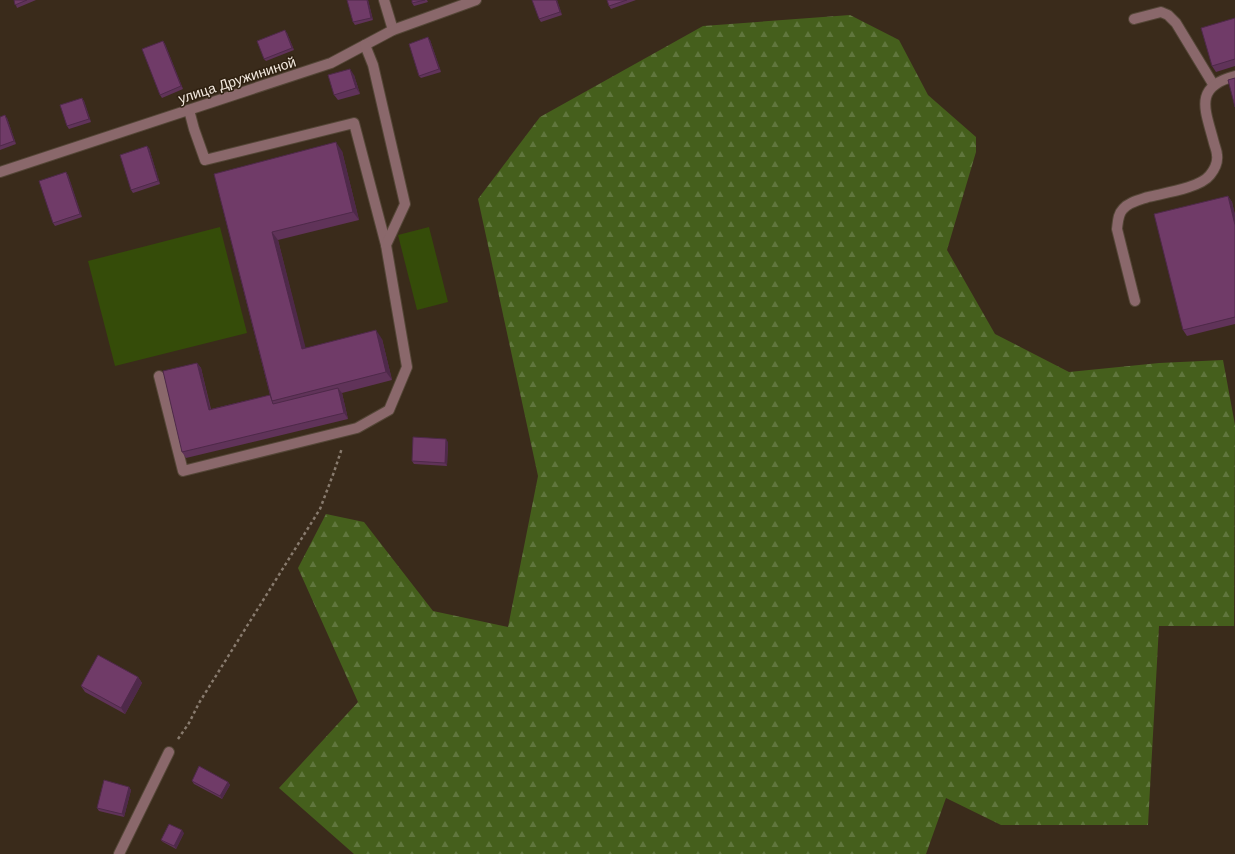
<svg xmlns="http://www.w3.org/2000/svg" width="1235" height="854" viewBox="0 0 1235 854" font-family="Arial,sans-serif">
<defs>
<pattern id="forest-firs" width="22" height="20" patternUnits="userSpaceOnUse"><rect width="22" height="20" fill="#455f1c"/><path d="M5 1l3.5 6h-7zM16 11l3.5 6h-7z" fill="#60763d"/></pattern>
</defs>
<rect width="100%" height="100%" fill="#3a2b1b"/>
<g fill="#354c09">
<path d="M220,227L247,333L115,366L88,261Z"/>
<path d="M429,227L448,302L417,310L398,235Z"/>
</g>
<path fill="url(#forest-firs)" d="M850,15L899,40L928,95L976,137V152L947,250L995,334L1069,372L1159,363L1223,360L1235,425L1234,626H1159L1148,825H1001L946,798L926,854H354L279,788L358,702L298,568L326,514L364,522L433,611L508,627L538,476L478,199L540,117L703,26Z"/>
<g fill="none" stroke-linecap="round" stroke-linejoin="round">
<defs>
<g id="minor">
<path d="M384,0L393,30"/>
<path d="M1134,19L1161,12L1168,15L1176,23L1213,84"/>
<path d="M189,110L194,129L205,160L354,123L386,245"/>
<path d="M0,172L331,63L393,30L476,0"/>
<path d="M1135,301L1117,229C1118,221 1118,214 1123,209C1129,202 1139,200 1148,197C1164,193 1200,188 1210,175C1214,170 1218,162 1217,155C1217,151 1215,147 1214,143C1206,111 1192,87 1235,76"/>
<path d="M159,376L183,471L357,428L389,410L407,367L386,245L405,204L373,65L365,45"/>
<path d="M119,854L169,752"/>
</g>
</defs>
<use href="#minor" stroke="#544637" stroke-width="12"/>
<path stroke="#887b6e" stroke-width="2.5" stroke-dasharray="3 3" stroke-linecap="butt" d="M178,739L189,723L199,703L320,509L334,472L342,448"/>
<use href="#minor" stroke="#8a686b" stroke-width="10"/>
</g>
<g fill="#603359">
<path d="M14,0H36L17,8Z"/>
<path d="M347,0H368L373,20L355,25L353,22Z"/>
<path d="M412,0H427L428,2L414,6L412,3Z"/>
<path d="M557,0L562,15L541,22L539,19Z"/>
<path d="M607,0H636L611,9L609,6Z"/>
<path d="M1235,18V66L1216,72L1212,66Z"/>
<path d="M287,33L294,50L266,61L264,59Z"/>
<path d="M430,40L441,72L421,78L419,76Z"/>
<path d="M163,41L165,44L183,89L162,98L160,95Z"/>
<path d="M354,75L360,94L338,100L334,95Z"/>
<path d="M82,98L84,101L91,122L69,129L67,126Z"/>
<path d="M0,117L7,118L16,144L0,150Z"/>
<path d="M149,148L160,184L133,193L131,190Z"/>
<path d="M342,151L359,220L278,240L305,348L382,339L392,380L342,393L348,419L186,458L182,452L197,363L201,368L211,409L270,395L214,174Z"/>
<path d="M66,172L68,175L82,217L55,226L53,223Z"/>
<path d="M1228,196L1232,202L1235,215V324L1187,336L1183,330Z"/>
<path d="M448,442L447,466L414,464L412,461Z"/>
<path d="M138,677L142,683L125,714L85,692L81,686Z"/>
<path d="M192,781L228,782L230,785L222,799L194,784Z"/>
<path d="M129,787L131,790L124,817L99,811L97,808Z"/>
<path d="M184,833L176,849L163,842L161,840Z"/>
</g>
<g fill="#4e2949">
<path d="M367,0H368L373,20L371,18Z"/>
<path d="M556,0H557L562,15L560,12Z"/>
<path d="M285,30L287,33L294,50L292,48Z"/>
<path d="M428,37L430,40L441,72L439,69Z"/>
<path d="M163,41L165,44L183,89L181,86Z"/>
<path d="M350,69L354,75L360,94L356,88Z"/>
<path d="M82,98L84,101L91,122L89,119Z"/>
<path d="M5,115L7,118L16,144L14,141Z"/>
<path d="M336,142L342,151L359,220L353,212Z"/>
<path d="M147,146L149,148L160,184L158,181Z"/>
<path d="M66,172L68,175L82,217L80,214Z"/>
<path d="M1228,196L1232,202L1235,215V225Z"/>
<path d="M272,232L278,240L308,357L302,349Z"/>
<path d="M376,330L382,339L392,380L386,372Z"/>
<path d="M197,363L201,368L212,416L209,410Z"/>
<path d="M338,388L342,393L348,419L344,413Z"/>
<path d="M446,439L448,442L447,466L445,463Z"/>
<path d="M138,677L142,683L125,714L121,708Z"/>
<path d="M228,782L230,785L222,799L220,796Z"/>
<path d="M129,787L131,790L124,817L122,814Z"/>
<path d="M182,830L184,833L176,849L174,846Z"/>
</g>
<g fill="#703b68" stroke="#4e2949">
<path d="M14,0H27L15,5Z"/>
<path d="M347,0H367L371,18L353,22Z"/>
<path d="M412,0H425L412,3Z"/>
<path d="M532,0H556L560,12L539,19Z"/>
<path d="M607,0H627L609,6Z"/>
<path d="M1235,18V59L1212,66L1201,28Z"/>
<path d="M285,30L292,48L264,59L257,41Z"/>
<path d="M428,37L439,69L419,76L409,44Z"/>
<path d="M163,41L181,86L160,95L142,49Z"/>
<path d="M350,69L356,88L334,95L328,75Z"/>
<path d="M1235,78V107L1228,80Z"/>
<path d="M82,98L89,119L67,126L60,105Z"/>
<path d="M5,115L14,141L0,146V117Z"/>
<path d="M336,142L353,212L272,232L302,349L376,330L386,372L272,401L214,174Z"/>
<path d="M147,146L158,181L131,190L120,155Z"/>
<path d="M66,172L80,214L53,223L39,181Z"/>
<path d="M1228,196L1235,225V317L1183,330L1154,214Z"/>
<path d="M197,363L209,410L270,395L273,404L338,388L344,413L182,452L163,371Z"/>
<path d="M413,437L446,439L445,463L412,461Z"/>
<path d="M98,655L138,677L121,708L81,686Z"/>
<path d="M199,766L228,782L220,796L192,781Z"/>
<path d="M104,780L129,787L122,814L97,808Z"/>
<path d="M169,824L182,830L174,846L161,840Z"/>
</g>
<g text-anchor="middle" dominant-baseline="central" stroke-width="3" stroke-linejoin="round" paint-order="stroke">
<g font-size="14" fill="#f4eae0" stroke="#2f2111">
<text transform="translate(237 80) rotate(-18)">улица Дружининой</text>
</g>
</g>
</svg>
